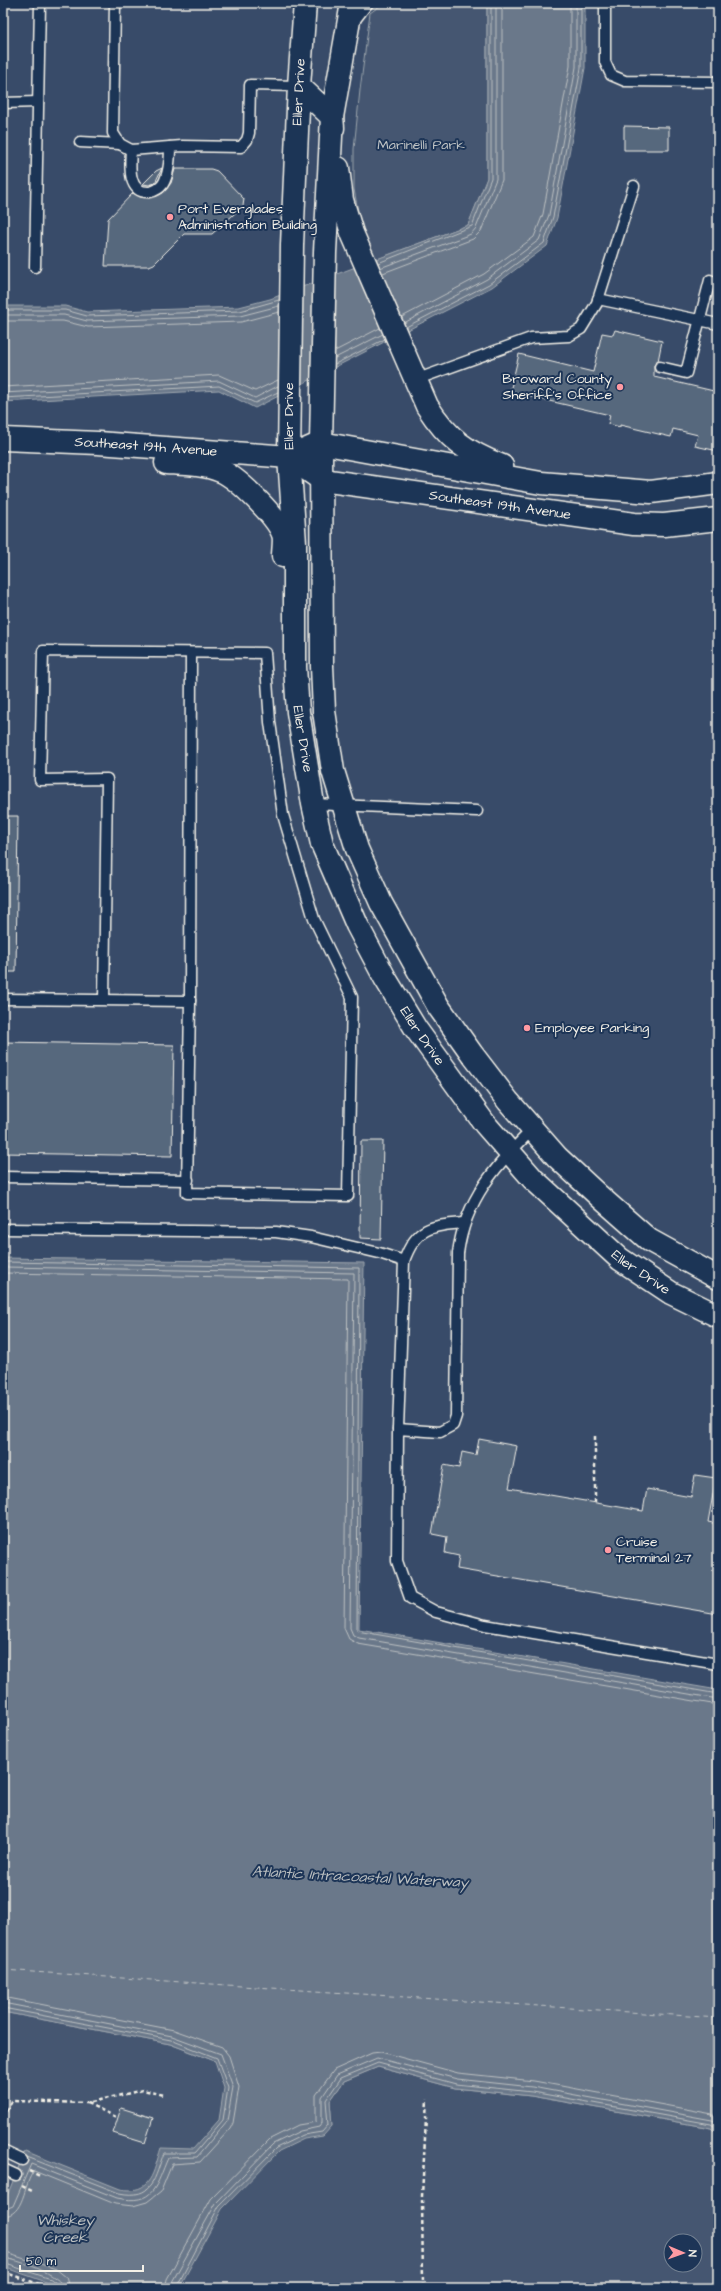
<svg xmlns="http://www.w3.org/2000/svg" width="721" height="2291" viewBox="0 0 721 2291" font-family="'Architects Daughter',sans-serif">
<rect width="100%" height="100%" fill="#2a4060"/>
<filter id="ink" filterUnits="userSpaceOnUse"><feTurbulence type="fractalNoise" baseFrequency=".025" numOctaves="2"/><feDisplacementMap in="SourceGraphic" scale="8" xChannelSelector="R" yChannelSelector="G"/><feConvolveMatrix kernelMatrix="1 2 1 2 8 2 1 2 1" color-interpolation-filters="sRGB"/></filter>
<g filter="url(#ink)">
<g fill="#374c69">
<path d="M3,3H487V178L468,225L270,299L239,307L87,312L65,306H3Z"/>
<path d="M585,3H718V1690L359,1629L364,1264L3,1258V402L219,390L255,408L492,287L547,246L557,218L585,68Z"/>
</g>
<g fill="#445771" stroke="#9ca4ac" fill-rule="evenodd">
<path d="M384,3L487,4V178L468,225L375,260L360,222L354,189V149L360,90L370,13Z"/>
<path d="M3,2012L170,2044L215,2061L332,2126L330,2101L344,2081L378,2067L455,2088L531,2096L711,2128L718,2135V2288H3ZM671,2241H695V2265H671Z"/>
</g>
<g fill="#6a788a" stroke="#a1a8b0">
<path d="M487,3H585V68L557,218L547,246L492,287L255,408L219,390L3,402V306H65L87,312L239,307L270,299L468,225L487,178Z"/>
<path d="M3,1258L364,1263L359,1629L718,1690V2135L711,2128L531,2096L455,2088L378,2067L344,2081L330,2101L332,2126L323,2136L304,2139L279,2151L222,2209L179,2288H57L49,2283L3,2267V2206L25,2151L120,2189C152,2195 153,2172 161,2148L193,2149L219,2120L224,2088L215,2061L170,2044L3,2012Z"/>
</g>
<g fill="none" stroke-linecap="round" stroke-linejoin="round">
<g stroke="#bdc1c2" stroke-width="1">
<path d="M378,263L472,226L491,178V3"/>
<path d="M380,268L471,234L476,228L496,179V3"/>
<path d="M383,273L473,239L481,231L502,180V3"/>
<path d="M3,310H65L87,316L240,311L279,300"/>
<path d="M3,315H64L87,321L240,316L279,306"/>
<path d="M402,317L484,274L534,237L543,214L570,66V3"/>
<path d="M3,321H63L88,327L241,322L279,312"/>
<path d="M404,323L487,279L539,240L549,215L576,67V3"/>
<path d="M406,327L489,284L544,243L553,217L581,68V3"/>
<path d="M335,351L380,328"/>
<path d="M335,358L383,334"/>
<path d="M335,364L385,339"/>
<path d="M3,387L219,375L255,391L278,380"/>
<path d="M3,393L219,381L255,398L278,386"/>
<path d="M3,398L219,386L255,403L278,392"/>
<path d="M3,1262L359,1268L357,1631L718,1694"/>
<path d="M3,1267L354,1273L350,1628L353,1635L359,1638L718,1699"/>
<path d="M3,1273L348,1279L344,1628L349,1639L358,1644L718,1705"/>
<path d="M3,1997L174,2030L222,2047L229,2056L239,2087L233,2123L230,2129L200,2162L172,2164L161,2191L147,2202L133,2206L115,2204L34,2171C23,2184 25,2216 3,2216"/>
<path d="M3,2003L172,2036L221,2054L233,2087L227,2121L197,2157L168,2158C156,2185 155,2206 117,2198L31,2164L13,2206L3,2210"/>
<path d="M3,2008L171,2040L217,2058L228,2088L223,2120L195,2153H164C154,2178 154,2200 119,2193L27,2157"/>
<path d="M3,2252L56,2269L66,2277L69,2288"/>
<path d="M3,2258C16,2259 63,2275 63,2288"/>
<path d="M3,2263L51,2279L57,2284L58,2288"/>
<path d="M165,2288L167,2279L211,2199L270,2139L298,2125L316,2122V2095L334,2070L372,2053L381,2052L458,2073L534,2081L718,2115"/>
<path d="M171,2288L172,2282L216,2203L273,2144L300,2131L319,2127L322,2123V2097L337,2075L377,2058L457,2079L532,2087L712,2120L718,2123"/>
<path d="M176,2288L219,2206L276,2148L303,2135L322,2132L328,2125L326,2100L341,2078L378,2063L456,2084L532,2092L711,2124L718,2129"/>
</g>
<path stroke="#bdc1c2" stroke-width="1" stroke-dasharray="5 4" stroke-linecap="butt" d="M3,1970L718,2018"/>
</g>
<g fill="#56677d" stroke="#f4f1e8">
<path d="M624,126L669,127V150H624Z"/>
<path d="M162,168L155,183L149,185L143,184L156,171Z"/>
<path d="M175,169H211L217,171L244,199L243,206L212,234H184L154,264L149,266H105L108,219L133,193L140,197L150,198L163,193L171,183Z"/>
<path d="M615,330L662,341L658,361L654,365V377L718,392V451L695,446L698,435L673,429L671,437L620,425V427L608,424L610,415L510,392L519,354L593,372L602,333L613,335Z"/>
<path d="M3,816H18L16,972H3Z"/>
<path d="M3,1042L174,1045L172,1156L3,1153Z"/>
<path d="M361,1141H383L381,1239L360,1238Z"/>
<path d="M479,1439L517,1446L509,1488L643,1511L647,1489L691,1497L695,1475L716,1478L708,1522L718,1524V1614L457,1569L459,1556L445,1553L447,1537L432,1534L444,1465L459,1468L462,1452L476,1455Z"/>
<path d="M121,2108L153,2118L145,2143L113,2133Z"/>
</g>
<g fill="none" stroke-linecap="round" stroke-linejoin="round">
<defs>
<g id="service">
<path d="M115,3L113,133L120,144L131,150L182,146L241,147L247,140L249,133L250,85L299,86"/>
<path d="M605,3V62L611,75L625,81L718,82"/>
<path d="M354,21L368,3"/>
<path d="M3,103L38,102"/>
<path d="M80,142L120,144"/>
<path d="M131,150C130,165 127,194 150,192C155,191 160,188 163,184C169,174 170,158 170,147"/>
<path d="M35,267L40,3"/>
<path d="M598,299L718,324"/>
<path d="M660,367L686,373L710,280"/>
<path d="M415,380L531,338L569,336L581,329L597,303L634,186"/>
<path d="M313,804L477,811"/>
<path d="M3,999L190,1001L187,1193L348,1196L352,997L314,919L283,815L270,722L265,653L43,651L40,780L107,779L104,1000"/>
<path d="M190,1001L191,653"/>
<path d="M533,1129C496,1165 465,1200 458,1253L456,1416L453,1425L440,1432L398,1429L397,1561L410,1598L436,1612L485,1625L718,1664"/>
<path d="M3,1177L188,1180"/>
<path d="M3,1229L276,1232L311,1237L379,1253L404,1261"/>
<path d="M398,1429L404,1261C416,1227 431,1226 464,1223"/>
<path d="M3,2151L22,2160"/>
<path d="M3,2169L16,2175"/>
</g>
<g id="tertiary">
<path id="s1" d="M305,3L299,86L292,245L289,457L295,543V667L298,712L313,804L322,844L357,925L385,978L416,1029L485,1124L533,1179L620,1259L671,1293L718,1316"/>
<path d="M352,3L332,117L325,252L321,443L322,666L324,711L333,771L357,849L381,903L438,1006L472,1054L508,1101L557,1157L599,1196L649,1240L718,1278"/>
<path d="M299,86L332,117L333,128"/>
<path d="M338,168L342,200L352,233L427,406C448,439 466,452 502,466"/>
<path id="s2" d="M3,439L98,443L289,457L321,443L541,483L651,492L718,483"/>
<path id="s3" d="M289,457L322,480L634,524L664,525L718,519"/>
<path d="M166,463C184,464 204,464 221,471C238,478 277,517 283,534C285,540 283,550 283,556"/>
</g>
</defs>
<use href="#service" stroke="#f4f1e8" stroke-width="13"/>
<use href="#tertiary" stroke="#f4f1e8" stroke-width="25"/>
<g stroke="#f4f1e8" stroke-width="2.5" stroke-dasharray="4 3" stroke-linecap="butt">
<path d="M595,1436V1502"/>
<path d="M87,2103L118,2118"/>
<path d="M3,2117L11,2101L87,2103L143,2090L164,2095"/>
<path d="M29,2171L40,2176"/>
<path d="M22,2186L34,2192"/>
<path d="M3,2197L8,2185"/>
<path d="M3,2272L48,2287"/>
<path d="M423,2288L422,2196L427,2099"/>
</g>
<use href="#service" stroke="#1d3557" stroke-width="10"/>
<use href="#tertiary" stroke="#1d3557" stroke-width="22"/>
</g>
</g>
<g fill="#ff9aa2" stroke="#1d3557" stroke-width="1.5">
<circle cx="170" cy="217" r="4"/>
<circle cx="620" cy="387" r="4"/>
<circle cx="527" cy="1028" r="4"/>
<circle cx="608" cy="1550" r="4"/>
</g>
<g text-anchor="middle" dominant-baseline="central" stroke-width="4" stroke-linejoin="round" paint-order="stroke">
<g font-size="14" fill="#f4f1e8" stroke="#1d3557">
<text transform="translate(299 92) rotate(-87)">Eller Drive</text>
<text transform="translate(289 416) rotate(-90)">Eller Drive</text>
<text stroke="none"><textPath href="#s2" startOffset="143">Southeast 19th Avenue</textPath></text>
<text stroke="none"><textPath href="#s3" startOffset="220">Southeast 19th Avenue</textPath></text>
<text stroke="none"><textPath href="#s1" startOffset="737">Eller Drive</textPath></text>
<text stroke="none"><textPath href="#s1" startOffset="1061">Eller Drive</textPath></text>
<text stroke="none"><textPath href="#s1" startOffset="1385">Eller Drive</textPath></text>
</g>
<g font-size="14" fill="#bfc3c4" stroke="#1d3557">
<text x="421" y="145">Marinelli Park</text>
</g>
<g font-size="14" fill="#f4f1e8" stroke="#1d3557" text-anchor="start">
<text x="178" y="209">Port Everglades<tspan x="178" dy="16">Administration Building</tspan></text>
<text x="612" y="379" text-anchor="end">Broward County<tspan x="612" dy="16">Sheriff's Office</tspan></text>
<text x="535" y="1028">Employee Parking</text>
<text x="616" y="1542">Cruise<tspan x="616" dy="16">Terminal 27</tspan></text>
</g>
<g font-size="15" font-style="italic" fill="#bdc1c2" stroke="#1d3557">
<text transform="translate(360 1877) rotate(3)">Atlantic Intracoastal Waterway</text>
<text x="65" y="2220">Whiskey<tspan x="65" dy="17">Creek</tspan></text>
</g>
</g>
<rect width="721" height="2291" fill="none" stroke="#1d3557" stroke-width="16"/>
<rect x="8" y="8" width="705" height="2275" fill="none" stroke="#f4f1e8" stroke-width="1.5" filter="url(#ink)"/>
<g transform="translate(683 2253) rotate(92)"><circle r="19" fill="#1d3557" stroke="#738091"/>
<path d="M0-3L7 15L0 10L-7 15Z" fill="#ff9aa2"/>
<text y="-6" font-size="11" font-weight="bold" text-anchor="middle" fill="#f4f1e8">N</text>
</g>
<path d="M20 2265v6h123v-6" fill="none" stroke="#f4f1e8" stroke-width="2"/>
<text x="26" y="2265" font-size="12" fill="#f4f1e8" stroke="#1d3557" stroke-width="3" paint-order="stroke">50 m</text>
</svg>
